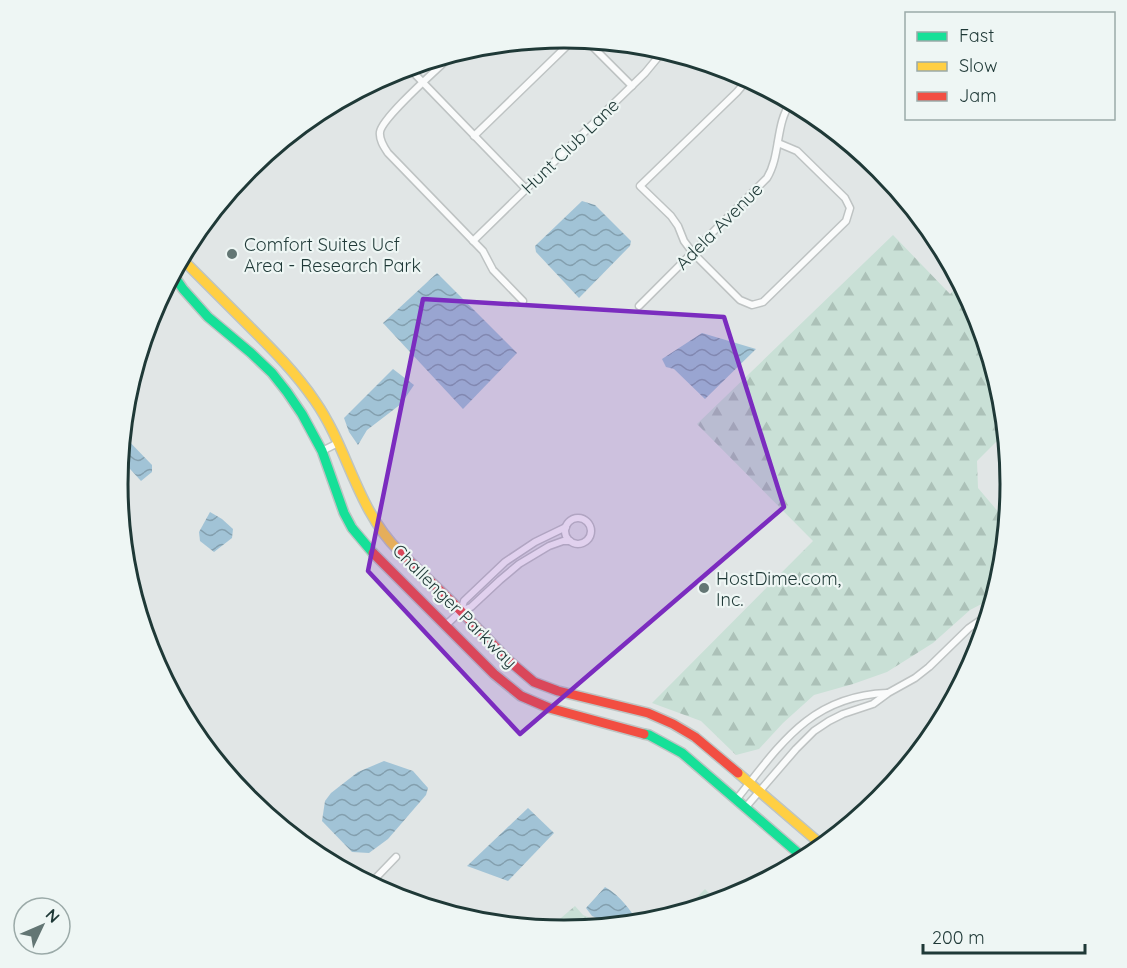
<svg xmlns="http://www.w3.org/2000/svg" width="1127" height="968" viewBox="0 0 1127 968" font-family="Quicksand,sans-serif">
<defs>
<pattern id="forest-firs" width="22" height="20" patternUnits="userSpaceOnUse" patternTransform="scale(1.5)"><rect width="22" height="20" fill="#c9e0d6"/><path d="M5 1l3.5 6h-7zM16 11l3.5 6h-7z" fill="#acc1b8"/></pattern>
<pattern id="water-waves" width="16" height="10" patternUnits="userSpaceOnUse" patternTransform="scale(1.5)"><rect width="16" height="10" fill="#a1c3d6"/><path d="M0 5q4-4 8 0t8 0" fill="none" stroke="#839fae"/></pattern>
</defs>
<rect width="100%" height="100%" fill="#e1e6e6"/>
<g fill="url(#forest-firs)">
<path d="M893,235L950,294L960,284L976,313L1001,397L1004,422L1003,435L977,461L978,488L1006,521L1001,571L993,598L970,610L933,643L887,672L853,684L814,695L783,723L759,749L736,755L701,721L652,703L813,541L697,424Z"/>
<path d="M705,889L717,902L683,912Z"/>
<path d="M575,906L583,915L609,926L563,930L548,929Z"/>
</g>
<g fill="url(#water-waves)">
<path d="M582,201L595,205L631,241L630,246L579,298L536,252L535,246Z"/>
<path d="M437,273L517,353L463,409L383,323Z"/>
<path d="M702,333L756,349L705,399L674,369L666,367L662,359Z"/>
<path d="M393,369L414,385L401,404L367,430L358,445L349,432L344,418Z"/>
<path d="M122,434L152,465V472L141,481L120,458Z"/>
<path d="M210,512L222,519L233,529L232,538L214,552L200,541L199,532Z"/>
<path d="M185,716L286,822L282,825C258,816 237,786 221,767C208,751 194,736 184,717Z"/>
<path d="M384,761L413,771L428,788L426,795L388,839L369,853L352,852L322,821L325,801L331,793L358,772Z"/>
<path d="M528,808L554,833L508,881L467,866Z"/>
<path d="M605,887C621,896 629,909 639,923L622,925L612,918L602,920L592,916L586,908Z"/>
</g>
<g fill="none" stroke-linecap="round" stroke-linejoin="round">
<defs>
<g id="street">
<path d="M586,40L632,86"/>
<path d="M454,53C441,66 382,117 380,132C379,140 384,147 388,153L483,251L493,270L523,301"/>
<path d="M408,67L526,189"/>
<path d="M748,79L737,92L640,186L671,216L678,226L684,241L693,253L740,300L752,305L763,302L846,221L850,208L845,198L797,151L778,143"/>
<path d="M474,136L574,39"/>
<path d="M473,241L645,73L664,50"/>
<path d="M639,306L767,178C781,155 775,124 791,102"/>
<path d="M322,451L338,443"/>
<circle cx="578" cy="531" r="13"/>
<path d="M461,611L464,601L505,562L535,542L566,527"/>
<path d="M446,625L461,611L471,607L500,580L519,564L549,546L563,541H570"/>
<path d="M736,800C780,745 810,696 887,693"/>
<path d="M745,808L796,749L814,731L829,721L843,714L873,704L888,693L915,678L929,667L969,628L988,615"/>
<path d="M370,884L396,857"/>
</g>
<g id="fast">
<path d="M172,273L183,289L208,317L251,353L272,373L287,392L302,414L322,451L344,513L352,528L373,553"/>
<path d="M644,734L649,735L682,753L805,859"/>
</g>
<g id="slow">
<path d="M181,258C204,281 226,303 249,326C272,349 296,373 315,401C348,448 357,510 399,551"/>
<path d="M738,773L823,846"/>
</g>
<g id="jam">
<path d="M219,203L288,135"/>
<path d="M399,551L454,604L508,660L534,682L558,691L648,713L673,724L695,737L738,773"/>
<path d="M373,553L494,674L521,696L549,708L644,734"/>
</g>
</defs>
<use href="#street" stroke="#bec3c3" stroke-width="9"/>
<use href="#fast" stroke="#bdc4c3" stroke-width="12"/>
<use href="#slow" stroke="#bdc4c3" stroke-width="12"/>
<use href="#jam" stroke="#bdc4c3" stroke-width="12"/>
<use href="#street" stroke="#fafbfb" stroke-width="6"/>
<use href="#fast" stroke="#16e098" stroke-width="9"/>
<use href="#slow" stroke="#ffcf43" stroke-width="9"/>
<use href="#jam" stroke="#f24e42" stroke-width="9"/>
</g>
<path fill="#7b2cbf" fill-opacity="0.2" stroke="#7b2cbf" stroke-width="4.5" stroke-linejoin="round" d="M423,299L724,317L784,507L520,734L368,571Z"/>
<g fill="#637674" stroke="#eef6f4" stroke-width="2">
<circle cx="232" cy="254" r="6"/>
<circle cx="704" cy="588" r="6"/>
</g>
<g text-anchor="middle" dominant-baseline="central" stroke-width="4.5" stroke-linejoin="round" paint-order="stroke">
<g font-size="18" fill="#1f3937" stroke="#eef6f4">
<text transform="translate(570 146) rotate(-44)">Hunt Club Lane</text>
<text transform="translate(719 226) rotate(-45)">Adela Avenue</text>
<text transform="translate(455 606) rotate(45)">Challenger Parkway</text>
</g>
<g font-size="18" fill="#1f3937" stroke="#eef6f4" text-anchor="start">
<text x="244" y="244">Comfort Suites Ucf<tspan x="244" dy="21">Area - Research Park</tspan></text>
<text x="716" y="578">HostDime.com,<tspan x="716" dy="21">Inc.</tspan></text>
</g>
</g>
<path d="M0 0H1127V968H0ZM128 484a436 436 0 1 1 872 0a436 436 0 1 1-872 0Z" fill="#eef6f4" fill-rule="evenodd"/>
<path fill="none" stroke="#1f3937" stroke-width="3" d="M128 484a436 436 0 1 1 872 0a436 436 0 1 1-872 0Z"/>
<rect x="905" y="12" width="210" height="108" fill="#eef6f4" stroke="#9baaa8" stroke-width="1.5"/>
<rect x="917" y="32" width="30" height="9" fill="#16e098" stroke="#9baaa8" stroke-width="1.5"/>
<text x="959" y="42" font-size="18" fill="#1f3937">Fast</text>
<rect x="917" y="62" width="30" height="9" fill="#ffcf43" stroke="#9baaa8" stroke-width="1.5"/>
<text x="959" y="72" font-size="18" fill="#1f3937">Slow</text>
<rect x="917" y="92" width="30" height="9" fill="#f24e42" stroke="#9baaa8" stroke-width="1.5"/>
<text x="959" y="102" font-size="18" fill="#1f3937">Jam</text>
<g transform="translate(42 926) rotate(46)"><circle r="28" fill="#eef6f4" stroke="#9baaa8" stroke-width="1.5"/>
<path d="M0-4.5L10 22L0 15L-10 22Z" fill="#637674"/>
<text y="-9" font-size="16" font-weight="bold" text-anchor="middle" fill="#1f3937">N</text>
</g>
<path d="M923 944v9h162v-9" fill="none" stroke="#1f3937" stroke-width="3"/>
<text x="932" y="944" font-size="18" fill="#1f3937" stroke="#eef6f4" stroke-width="4.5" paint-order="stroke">200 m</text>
</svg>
